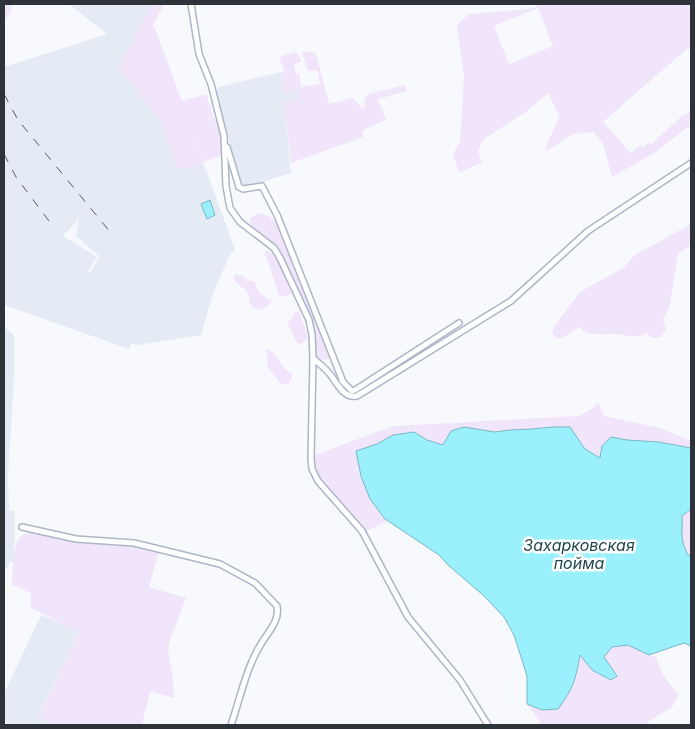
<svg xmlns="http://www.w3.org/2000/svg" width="695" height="729" viewBox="0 0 695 729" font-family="Inter,sans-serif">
<rect width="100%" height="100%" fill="#f7f9fd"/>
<g fill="#e4ebf4" fill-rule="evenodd">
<path d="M69,4H164L153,24L235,250L230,254L212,296L201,335L137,345L131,344L129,349L4,305V67L107,34ZM79,218L76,236L100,257L90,272L88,271L97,257L63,236Z"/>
<path d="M281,72L283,92L298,91L299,100L284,102L291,173L259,183L242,186L216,93L219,87Z"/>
<path d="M4,327L14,335V376L8,474L9,510L14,511L15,517L14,560V562H10L7,569L4,567Z"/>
<path d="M41,615L79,631L38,717L54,725H9L4,720V694Z"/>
</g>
<g fill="#f0e5fa" fill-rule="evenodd">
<path d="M4,4H12V8L7,18L4,19Z"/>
<path d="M152,4H164L153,24L182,101L207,94L208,101L212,108L211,110C216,125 223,137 223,153L219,156L204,162L190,123L204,163L184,170L176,166L159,118L122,74L120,68L121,61Z"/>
<path d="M539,4H691V52L688,48L603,122L631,153L641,145L643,147L649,142L651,144L684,114L685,115L691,110V126L685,129L656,152L612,177L603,143L593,132L573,134L547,151L545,149L560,114L558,113L548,93L527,111L484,139L478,151L482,162L459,173L453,154L460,142L464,77L457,25L469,14L528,9L536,7ZM538,8L553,46L509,64L494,26Z"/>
<path d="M305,51L316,53L329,104L353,98L362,108L365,107L364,100L368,94L405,85L407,91L378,99L386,120L363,130V137L291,163L284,102L299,100L298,91L283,93L281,75L284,71L279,57L295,52L299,55L301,62L294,64L296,74L299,73L301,87L320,84L317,70L308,71L302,54V52Z"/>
<path d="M259,213L269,216L276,223L330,358L325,360L320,359L316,355C314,347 316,339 314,331C311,316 285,257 275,246C268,239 260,234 252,230L250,218Z"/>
<path d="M691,224V245L678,254L670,305L663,320L666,330L661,337L653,338L646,333C636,340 625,334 614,334C603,334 587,337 579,327L566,336L557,339L552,333L555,325L580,292L623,268L635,255Z"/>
<path d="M267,250C281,258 286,280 291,294L283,297L279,295L268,261L264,254Z"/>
<path d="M235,274L243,276L249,281H254L259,292L272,302C264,310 255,314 249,301C252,289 236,287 233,277Z"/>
<path d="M299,311L307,334V339L300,344L296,342C294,334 289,330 288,322L291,320L295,312Z"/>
<path d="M265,349L273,352L285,369L292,374V378L288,385L280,383L270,370L267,366L268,357Z"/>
<path d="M598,402L604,416L660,428L691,441V448L659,442L627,440L611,437L600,458L585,449L569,427H553L532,429L510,430L495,432L464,427L443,445L427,440L414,432L394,435L377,444L356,451L370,499L388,521L364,532C359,525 355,519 350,513C334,496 313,480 315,455L393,426L580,416C587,410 593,410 598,402Z"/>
<path d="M691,509V556L689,555C679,537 683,535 682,516Z"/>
<path d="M31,531L63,539L93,543L129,544L159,551L149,587L186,598L170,640L168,650L173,678L174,698L150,691L142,725H54L38,718L79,632L31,608V593L12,585C12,577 14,546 18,540C21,535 26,533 31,531Z"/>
<path d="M628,645L657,658C659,673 670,684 679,695L672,707L648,722L647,725H542L527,704L542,710L577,675L580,654L592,670L612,680L617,676L603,657L612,647Z"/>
</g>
<g fill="#9bf0fe" stroke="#7ab7c3">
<path d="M210,200L215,215L207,219L201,204Z"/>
<path d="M464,427L495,432L510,430L532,429L553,427H570L585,449L600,458L602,446L611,437L627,440L659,442L691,448V509L682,516C683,535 679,537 688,555L691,556V646L684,643L649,655L628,645L612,647L604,657L617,676L611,680L592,670L580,655C576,679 573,689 558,709L542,710L527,704V676L514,635L504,617L483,595L448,565L439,555L385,519L370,499L361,476L356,451L377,444L393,435L414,432L427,440L443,445L451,431Z"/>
</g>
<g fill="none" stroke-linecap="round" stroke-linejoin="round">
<defs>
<g id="street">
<path d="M191,4L199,54L211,84L224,136L226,186L230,208L240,222L274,248L280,258L309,320L312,335L313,358L311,459L312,469L318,481L362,531L408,617L460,680L488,725"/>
<path d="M227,147L239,187L243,189L262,186L277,215L343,382L352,391L355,390L459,323"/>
<path d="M313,358C318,363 324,367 328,372C337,381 342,399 357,396L511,301L588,231L691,163"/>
<path d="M22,527L76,539L134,543L220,564L255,583L277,606C280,621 268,632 261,644C246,668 240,699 231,725"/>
</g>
</defs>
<use href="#street" stroke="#acb6c7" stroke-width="8"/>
<use href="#street" stroke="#fff" stroke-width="5"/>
<g stroke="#565a60" stroke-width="1" stroke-dasharray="9 9" stroke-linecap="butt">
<path d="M4,94L18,120L111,233"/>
<path d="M4,154L16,177L49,221"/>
</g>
</g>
<g text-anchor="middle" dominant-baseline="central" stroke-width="5" stroke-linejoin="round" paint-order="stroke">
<g font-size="16" font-style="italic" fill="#1f474d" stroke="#fff">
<text x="579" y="545">Захарковская<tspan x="579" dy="18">пойма</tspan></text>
</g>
</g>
<rect width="695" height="729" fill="none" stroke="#2e3339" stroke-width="10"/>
</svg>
